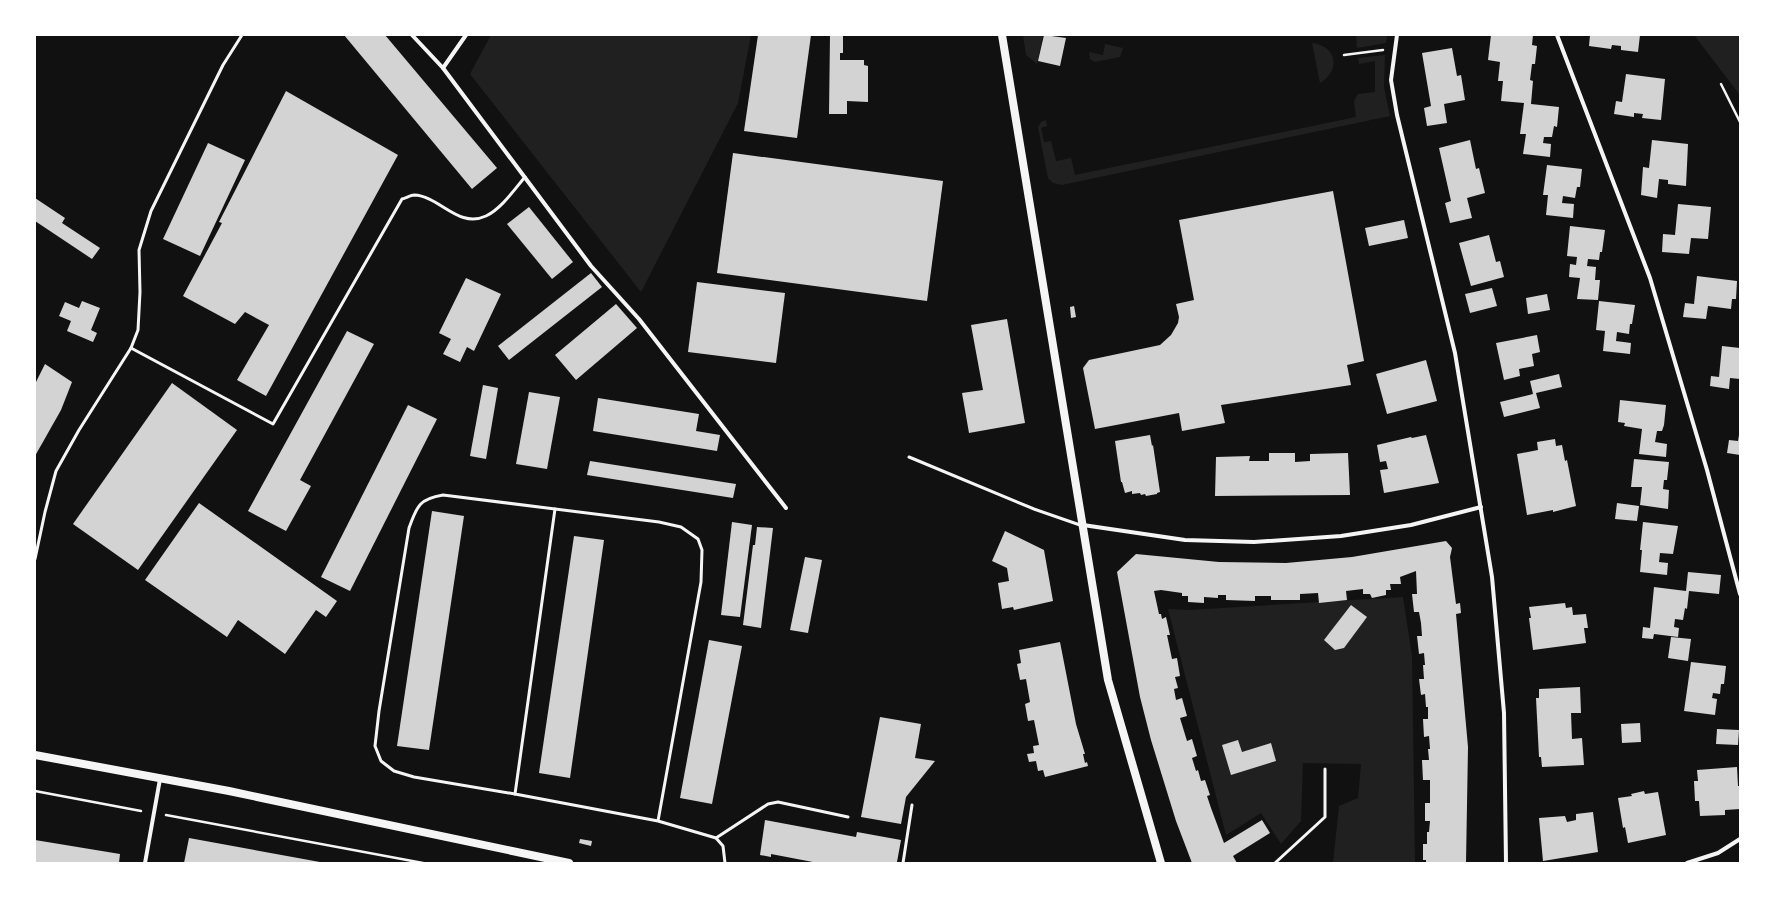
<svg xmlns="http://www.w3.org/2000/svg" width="1775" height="898" viewBox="0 0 1775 898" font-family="Literata,serif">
<rect width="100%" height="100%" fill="#111"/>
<g fill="#202020">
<path d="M491,35H751L738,103L641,292L470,74Z"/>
<path d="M1023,35H1043L1037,64L1026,55Z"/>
<path d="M1356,35H1387L1386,43L1357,48Z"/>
<path d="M1694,35H1740V95Z"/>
<path d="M1312,43C1337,46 1341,70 1320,83Z"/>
<path d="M1105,44L1123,48L1120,57L1095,62L1090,59L1089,52L1103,55Z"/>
<path d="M1385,55L1384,87L1390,116L1062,185L1053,183L1048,178L1038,127L1041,122L1046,120L1047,126L1041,128L1044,142L1051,141L1056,161L1071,158L1075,175L1356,117L1354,101L1358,94L1375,92V61L1359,64L1358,58Z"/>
<path d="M1403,597L1412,656L1415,863H1333L1339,806L1358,798L1361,764L1303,763L1301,821L1281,844L1261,813L1226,835L1168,609L1189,610Z"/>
</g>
<g fill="#d3d3d3">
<path d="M344,35H385L497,168L472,189Z"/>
<path d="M758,35H811L797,138L744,131Z"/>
<path d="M830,35H843V53H840V60H864V65L868,66V102L847,101V114H829Z"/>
<path d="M1044,35L1066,38L1060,66L1038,61Z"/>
<path d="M1491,35H1533L1532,45L1537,46L1535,64H1532L1530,80L1533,81L1531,104L1559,107L1557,127L1554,126L1552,137H1544L1543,143L1551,144L1550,157L1523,154L1526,134H1520L1524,103L1501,101L1503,81H1498L1500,62L1488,60Z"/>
<path d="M1590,35H1640L1638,52L1621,50V46L1612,45L1611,49L1589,46Z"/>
<path d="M1452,48L1457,76L1461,75L1465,100L1444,104L1447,123L1427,126L1424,108L1431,106L1422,53Z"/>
<path d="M1626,74L1665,79L1661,120L1642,118L1643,114L1634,113V117L1614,114L1616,101L1622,102Z"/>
<path d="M286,91L398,155L266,396L237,380L269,325L245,312L235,324L183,296L222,223L219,222Z"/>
<path d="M1470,140L1476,169L1479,168L1485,193L1467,198L1472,218L1450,223L1445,203L1451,201L1439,148Z"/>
<path d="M1652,140L1688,144L1686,186L1668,184V180L1659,179L1657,198L1641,195L1643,167L1649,168Z"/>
<path d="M208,143L245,160L200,256L163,239Z"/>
<path d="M733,153L943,181L927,301L717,273Z"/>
<path d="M1547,165L1582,169L1580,187H1577L1575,198L1563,196L1562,203L1574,204L1573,218L1546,215L1548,195H1543Z"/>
<path d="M1333,191L1364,361L1347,365L1351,385L1221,405L1225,423L1182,431L1179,413L1095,429L1083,368L1089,360L1160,345L1171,335L1178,323L1179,317L1176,304L1194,300L1179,220Z"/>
<path d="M35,198L65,218L62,223L100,248L92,259L35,221Z"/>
<path d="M1678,204L1711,207L1708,239L1691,238L1689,254L1662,252L1663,234L1675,235Z"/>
<path d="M529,207L573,262L552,279L507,224Z"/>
<path d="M1404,220L1408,238L1369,246L1365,228Z"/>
<path d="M1570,226L1605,230L1602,252H1600L1599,260L1588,259L1587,266L1596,267L1595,280H1600L1598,300L1577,299L1580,278L1569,277L1570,264L1576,265L1577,257L1567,256Z"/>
<path d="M1489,235L1496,262L1500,261L1504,277L1471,286L1459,243Z"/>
<path d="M591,273L602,287L509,360L498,346Z"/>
<path d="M1697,276L1737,281L1736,299H1732L1731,309L1708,306L1706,319L1683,317L1685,303L1694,304Z"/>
<path d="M466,278L501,294L474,351L467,347L460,362L443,354L451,339L439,333Z"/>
<path d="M697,282L785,293L776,363L688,352Z"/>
<path d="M1492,288L1497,306L1470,313L1465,294Z"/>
<path d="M1547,294L1550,310L1528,314L1526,298Z"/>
<path d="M82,301L100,308L91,330L97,333L93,342L67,331L71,321L59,316L65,302L79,308Z"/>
<path d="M1599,301L1635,305L1632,324H1630L1629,334L1617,332L1616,341L1631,343L1630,354L1603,351L1605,331L1596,330Z"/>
<path d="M616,304L637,328L576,380L555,355Z"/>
<path d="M1074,306L1076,317L1071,318L1070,307Z"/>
<path d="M1007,319L1025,423L969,433L962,393L983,390L971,325Z"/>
<path d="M347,331L374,344L300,480L311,486L286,531L248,511Z"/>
<path d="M1537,335L1540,352L1532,354L1534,366L1519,369L1520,376L1504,380L1496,343Z"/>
<path d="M1722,346L1740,348V379L1730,378L1729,389L1710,386L1711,376L1719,377Z"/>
<path d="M1426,360L1437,401L1387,414L1376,374Z"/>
<path d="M45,364L72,382L61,410L35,456V384Z"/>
<path d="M1559,374L1562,387L1536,393L1540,408L1504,417L1500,402L1533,394L1530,381Z"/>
<path d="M172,383L237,430L138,570L73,524Z"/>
<path d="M483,385L498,388L486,459L470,456Z"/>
<path d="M529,392L560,397L547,469L516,464Z"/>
<path d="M598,398L699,414L696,431L720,435L717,451L593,431Z"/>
<path d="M1620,400L1666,405L1664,425L1662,431H1657L1655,442L1667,444L1666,457L1639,454L1642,429L1624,426L1625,423L1618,422Z"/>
<path d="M408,405L437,419L350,591L321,577Z"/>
<path d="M1150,435L1152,446L1153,445L1160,492L1157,493V494L1146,496L1145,494L1141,495L1140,493L1132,494V491L1125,493L1122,482H1121L1115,441Z"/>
<path d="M1426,435L1439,483L1384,493L1380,470L1388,469L1386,461L1380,462L1377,445L1411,437L1412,438Z"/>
<path d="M1739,435L1740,455L1727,453L1729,440L1738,441Z"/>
<path d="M1555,439L1556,446L1562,445L1565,461L1567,460L1576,506L1553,512V510L1527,515L1517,454L1538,450L1537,442Z"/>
<path d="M1269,453H1295V462L1310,461V454L1348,453L1350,495L1215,496L1216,457L1250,456L1249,461H1269Z"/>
<path d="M1634,459L1669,462L1667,480H1664L1663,489L1669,490L1668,509L1640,505L1642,487H1631Z"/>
<path d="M590,461L736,484L733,498L587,475Z"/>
<path d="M199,503L337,601L326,617L316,610L285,654L238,620L227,637L145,580Z"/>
<path d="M1617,503L1639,506L1637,521L1615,519Z"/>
<path d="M432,511L464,516L429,750L397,746Z"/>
<path d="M732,522L752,525L740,617L721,615Z"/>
<path d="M1643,522L1678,526L1673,554L1660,553L1659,562L1668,563L1667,575L1640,572L1642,550H1640Z"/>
<path d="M757,527L773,528L761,628L743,625L753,545H755Z"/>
<path d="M1005,531L1044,550L1053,601L1014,610L1013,607L1002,609L998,583L1009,581L1007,568L992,561Z"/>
<path d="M574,536L604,540L570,778L539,773Z"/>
<path d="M1446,541L1452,548L1450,557L1456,604L1460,603L1461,613L1456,614L1468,747L1466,863H1426V860H1423V844H1427V832H1429L1430,821H1425V803H1430V780H1423L1422,760H1429L1428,749H1430L1429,736L1424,737L1423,719H1428V707H1426L1425,694L1421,695L1419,679H1424L1423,665H1425L1424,653L1419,654L1417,636H1422L1421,623L1419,612H1414L1412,594H1417L1416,571L1400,577L1401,584H1390L1391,590H1386V595L1372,598L1370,594H1363V589L1346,591L1347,600L1319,603L1318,593L1300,594V600H1271V596H1255V601L1226,600V595H1218V598L1204,597V603L1188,602V596H1182V593L1161,590L1154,591L1159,614H1161L1162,619L1166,617L1170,635H1167L1172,659L1177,658L1180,676L1175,677L1178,688L1174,689L1176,700L1182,698L1187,716L1180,718L1187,741L1192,739L1197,756L1192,758L1196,771L1198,770L1201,781L1205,780L1210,795L1207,796L1211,808L1224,843L1262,820L1270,833L1233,856L1237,863H1192L1176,821L1151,740L1140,697L1117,572L1136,554L1219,562L1286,563L1352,557Z"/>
<path d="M805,557L822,560L808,633L790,630Z"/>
<path d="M1688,572L1721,575L1719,594L1689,591L1687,609L1685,608L1683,620L1675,619L1674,627L1679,628L1678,637L1654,634L1653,639L1642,638L1643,627L1650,628L1654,587L1686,591Z"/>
<path d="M1565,603L1566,608L1572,607L1573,615L1586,614L1588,628H1584L1586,643L1533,650L1529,618H1531L1529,607Z"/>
<path d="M1351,605L1367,617L1344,648L1335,650L1324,640Z"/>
<path d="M1671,637L1691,639L1688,661L1668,658Z"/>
<path d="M709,640L742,646L712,804L680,798Z"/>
<path d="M1060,642L1076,724L1085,754H1083L1085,763L1087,762L1088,766L1045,777L1043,770L1038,771L1036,761L1029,762L1027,754L1034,753L1033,746L1039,745L1034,720L1028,721L1025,704L1030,702L1026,679L1020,680L1017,664L1021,663L1019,650Z"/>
<path d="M1691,662L1726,666L1724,684H1721L1720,694L1713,693L1712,698L1717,699L1715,715L1684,711Z"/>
<path d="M1580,687L1581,713H1571L1572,739L1582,738L1584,765L1542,767L1541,757H1539L1536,698H1539V689Z"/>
<path d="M880,717L921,724L915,758L935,761L906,797L901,824L861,817Z"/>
<path d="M1640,723L1641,742L1622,743L1621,724Z"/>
<path d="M1717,729L1739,730L1738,745L1716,744Z"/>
<path d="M1238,740L1242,752L1271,743L1276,761L1231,775L1222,745Z"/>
<path d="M1737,767L1738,786H1740V809L1725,810V815L1700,816L1699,801H1695L1694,781H1698L1697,770Z"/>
<path d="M1644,791L1645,794L1658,792L1666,835L1628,843L1625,827L1623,828L1618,798L1632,796L1631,794Z"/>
<path d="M1593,812L1598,852L1543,861L1539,818L1565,816L1567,822L1576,820V814Z"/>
<path d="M765,820L856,837L857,832L901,840L897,862L818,863L771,854V857L760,855Z"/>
<path d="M189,838L320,862V863H184Z"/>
<path d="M580,839L592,841L591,846L579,843Z"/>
<path d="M35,840L120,854L119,863H35Z"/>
</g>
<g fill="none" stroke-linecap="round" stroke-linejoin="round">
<g stroke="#f5f5f5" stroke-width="2.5">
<path d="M1344,55L1383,50"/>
<path d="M1721,84L1740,122"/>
<path d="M35,791L141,811"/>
<path d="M166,815L423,863"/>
</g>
<g stroke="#f5f5f5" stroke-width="3">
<path d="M131,348L273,424L402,199C406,198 411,195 414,195C440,196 458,229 486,216C501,209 514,190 525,177"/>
<path d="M909,457L1034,509L1080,525"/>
<path d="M35,559L45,512L56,471L79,430L131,348L138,330L140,292L139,250L151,211L223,65L242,35"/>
<path d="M515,794L414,777L394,771L381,761L375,746L379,711L409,528C417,506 419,499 443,495L555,509"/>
<path d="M658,821L515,794L555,509L659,522L681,527L698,539L702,550L701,582L658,821L716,838L723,846L725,863"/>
<path d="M716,838L768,804L778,802L848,817"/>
<path d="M903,863L912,805"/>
<path d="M1275,863L1325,817V769"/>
</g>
<g stroke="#f5f5f5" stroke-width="4">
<path d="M412,35L443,68L591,266L639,319L786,508"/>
<path d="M1397,35L1391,80L1397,115L1455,353L1492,577L1504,713L1506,863"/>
<path d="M1557,35L1650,278L1707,470L1740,594"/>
<path d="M443,68L466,35"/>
<path d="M1083,525L1185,540L1254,542L1341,536L1411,525L1481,507"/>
<path d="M145,863L160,779"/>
<path d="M1687,863L1718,853L1740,839"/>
</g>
<g stroke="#f5f5f5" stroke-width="8">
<path d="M1002,35L1108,680L1161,863"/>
<path d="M35,755L229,791L569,863"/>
</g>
</g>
<rect width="1775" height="898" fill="none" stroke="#ffffff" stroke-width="72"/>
</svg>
